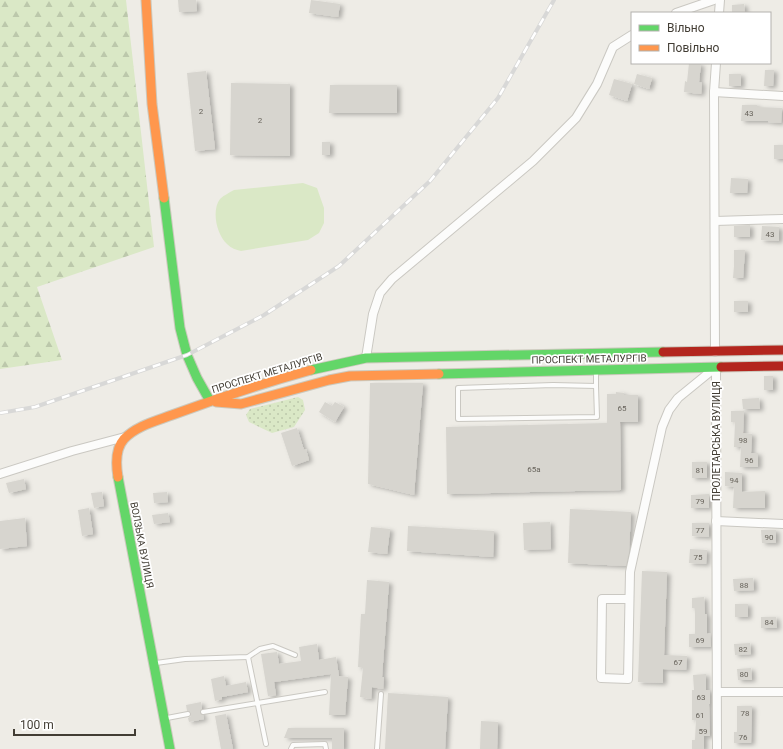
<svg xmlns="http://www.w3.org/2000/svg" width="783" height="749" viewBox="0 0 783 749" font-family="Roboto,sans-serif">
<defs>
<pattern id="grass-dots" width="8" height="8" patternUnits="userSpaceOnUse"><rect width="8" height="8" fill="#dae8c6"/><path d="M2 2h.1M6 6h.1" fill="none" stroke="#bcc8ab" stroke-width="1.8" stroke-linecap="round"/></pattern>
<pattern id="forest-firs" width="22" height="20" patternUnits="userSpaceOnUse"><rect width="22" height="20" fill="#dae8c6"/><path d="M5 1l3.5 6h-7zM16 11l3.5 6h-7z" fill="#bcc8ab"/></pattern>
<filter id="shadow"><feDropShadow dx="3.5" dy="2" stdDeviation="2" flood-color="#0004"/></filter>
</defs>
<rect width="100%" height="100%" fill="#eeece6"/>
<path fill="url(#grass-dots)" d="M298,397L303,400L305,410L294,427L272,433L249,422L246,415L250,409Z"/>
<path fill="url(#forest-firs)" d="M0,0H126L154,247L37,287L62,360L0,369Z"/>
<path fill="#dae8c6" d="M303,183L317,188L324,208V223L319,233L308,240L241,251C236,250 231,248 227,244C217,235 211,211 220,199C224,195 229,193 234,190Z"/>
<g fill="#d7d5cf" filter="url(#shadow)">
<path d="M178,0H196L197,11L179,12Z"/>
<path d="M311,0L340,4L338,17L309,13Z"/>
<path d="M744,4L745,13H732V5Z"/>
<path d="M689,63L701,64L699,82L702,83L701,94L684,92L685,81L687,82Z"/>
<path d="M765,70H774L773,86H764Z"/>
<path d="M206,71L215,149L195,151L187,73Z"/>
<path d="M637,74L652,78L649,89L634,84Z"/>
<rect x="729" y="74" width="12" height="12"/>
<path d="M614,79L632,84L627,101L609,95Z"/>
<path d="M231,83L290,84V156L230,155Z"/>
<path d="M330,85H397V113H329Z"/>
<path d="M742,105H757V107L782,108L781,123L768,122V121H741Z"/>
<rect x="322" y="142" width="8" height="13"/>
<rect x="774" y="145" width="9" height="14"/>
<path d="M731,178L748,179L747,193H730Z"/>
<path d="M750,225V237H734V226Z"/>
<path d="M762,226L779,227V241L761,240Z"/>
<path d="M734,250H745L743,278H733L734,266Z"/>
<rect x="734" y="301" width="14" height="11"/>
<rect x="764" y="376" width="9" height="14"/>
<path d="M370,383H423L414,495L368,484Z"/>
<path d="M616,392L624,393V395H638V422H620L621,490L447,494L446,427L607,423V394H616Z"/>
<path d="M759,398L760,409H743L742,399Z"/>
<path d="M325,402L332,406L335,402L344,407L335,422L319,412Z"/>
<path d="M731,411H744L743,433L752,434L751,453H758V467H740L741,447H734L735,422H731Z"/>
<path d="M297,428L304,450L306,449L309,460L292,466L281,433Z"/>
<rect x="692" y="462" width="15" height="16"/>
<path d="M725,472L742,473V492L765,491V508H733L734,487L725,486Z"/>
<path d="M24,479L26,489L9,493L6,483Z"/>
<path d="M102,492L104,506L94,508L91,493Z"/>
<path d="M167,492L168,502L154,503L153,493Z"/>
<path d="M709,494V508H691V495Z"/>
<path d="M89,508L93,534L82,536L78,510Z"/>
<path d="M570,509L631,512L629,552L626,566L568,563Z"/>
<path d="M168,513L170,522L154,524L152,515Z"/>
<path d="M25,518L27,546L0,549V521Z"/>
<path d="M550,522L551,549L524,550L523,523Z"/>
<path d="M692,523H709V537L692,536Z"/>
<path d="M408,526L494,531L493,557L407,551Z"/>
<path d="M371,527L390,529L387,554L368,552Z"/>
<path d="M761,530H776V543H762Z"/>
<path d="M690,549L707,550L706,564L689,563Z"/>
<path d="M642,571L667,572L664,655L687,656L686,670L663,669V683L638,682Z"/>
<path d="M753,578L754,590L734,591L733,579Z"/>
<path d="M367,580L389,582L382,677H384L383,689L372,687L371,699L360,697L363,668L358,667L361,614H365Z"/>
<path d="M704,597L705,614H707V634L710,633L711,647H689V634H695V608H692V598Z"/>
<rect x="735" y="604" width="13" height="13"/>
<path d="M761,617H776L777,628H761Z"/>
<path d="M750,643L751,654L735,655L734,644Z"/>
<path d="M317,644L319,660L336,657L339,676L348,677L345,715H329L331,674L274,682L276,695L268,696L261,654L277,652L279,664L301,661L299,647Z"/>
<path d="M751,668L752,680H738L737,669Z"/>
<path d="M706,674V690H710V704H709L710,736H704V749H692V740H695L696,720H692V690H694L693,675Z"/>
<path d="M224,676L226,686L246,682L248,692L222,697V699L215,701L211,679Z"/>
<path d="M388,693L448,697L445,749H385Z"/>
<path d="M201,702L202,709L200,712L201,714L203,715L204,719L189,722L188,718L191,716V714L190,711H187L186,705Z"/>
<path d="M737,706H752L751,743H734V732H737Z"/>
<path d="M226,714L233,749H221L215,716Z"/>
<path d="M481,721L498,722L497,749H480Z"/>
<path d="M288,728H344V749H332V738H284Z"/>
</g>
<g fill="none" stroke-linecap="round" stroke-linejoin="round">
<defs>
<g id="lane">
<path d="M596,372V386L553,385L458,388V419L597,417L596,386"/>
<path d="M248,657L266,744"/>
<path d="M156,663L185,659L248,657L260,649L273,646L295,655"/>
<path d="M203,712L325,692"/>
<path d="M167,718L188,714"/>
<path d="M291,749L293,745L325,744L326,749"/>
<path d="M377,749L381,694"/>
</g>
<g id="street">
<path d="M676,13L714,0"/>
<path d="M719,13L720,0"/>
<path d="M714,92L783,96"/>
<path d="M715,221L783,219"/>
<path d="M715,352L714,92L716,63"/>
<path d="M366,358L373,314L380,293L392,279L533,161L576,118L597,84L613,47L632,35"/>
<path d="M0,474L72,451L125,437"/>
<path d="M716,521L783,524"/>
<path d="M629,599H602L601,678L628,679L630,572L662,427L669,410L678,398L716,367L717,749"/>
<path d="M717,692H783"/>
</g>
<g id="fast">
<path d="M164,198L180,328L187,355L197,378L210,401"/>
<path d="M311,370L366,358L663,352"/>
<path d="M439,374L721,367"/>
<path d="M118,477L170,749"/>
</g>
<g id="slow">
<path d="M146,0L152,104L164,198"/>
<path d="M216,402L241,404L329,380L350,376L439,374"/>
<path d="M118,477C116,465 115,449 124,439C136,426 156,421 172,415C218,398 264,383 311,370"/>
</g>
<g id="jam">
<path d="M663,352L783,350"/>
<path d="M721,367L783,366"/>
</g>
</defs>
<use href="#lane" stroke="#cac8c2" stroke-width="6"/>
<use href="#street" stroke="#cac8c2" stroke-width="10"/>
<use href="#fast" stroke="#ccc9bd" stroke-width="11"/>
<use href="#slow" stroke="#ccc9bd" stroke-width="11"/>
<use href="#jam" stroke="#ccc9bd" stroke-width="11"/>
<use href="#lane" stroke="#fcfcfb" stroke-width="4"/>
<use href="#street" stroke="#fcfcfb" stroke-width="8"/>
<use href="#fast" stroke="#63d668" stroke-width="9"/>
<use href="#slow" stroke="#ff974d" stroke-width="9"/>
<use href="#jam" stroke="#b3261e" stroke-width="9"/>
<defs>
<path id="rail" d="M0,413L35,407L187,355L264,315L339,266L430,181L498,98L554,0"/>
</defs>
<use href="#rail" stroke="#d8d8d7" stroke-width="4"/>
<use href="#rail" stroke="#fff" stroke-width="2.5" stroke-dasharray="8" stroke-linecap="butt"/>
</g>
<g text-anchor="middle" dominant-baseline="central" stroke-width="3.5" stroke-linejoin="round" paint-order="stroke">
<g font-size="8" fill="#68645c">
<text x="201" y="111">2</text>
<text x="749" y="113">43</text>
<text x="260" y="120">2</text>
<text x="770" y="234">43</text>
<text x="622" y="408">65</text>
<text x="743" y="440">98</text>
<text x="749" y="460">96</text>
<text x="534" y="469">65а</text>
<text x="700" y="470">81</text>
<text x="734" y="480">94</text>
<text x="700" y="501">79</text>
<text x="700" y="530">77</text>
<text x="769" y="537">90</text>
<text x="698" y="557">75</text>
<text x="744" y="585">88</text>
<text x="769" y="622">84</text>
<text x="700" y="640">69</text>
<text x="743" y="649">82</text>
<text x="678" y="662">67</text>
<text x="744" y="674">80</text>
<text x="701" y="697">63</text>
<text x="745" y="713">78</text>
<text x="700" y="715">61</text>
<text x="703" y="731">59</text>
<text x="743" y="737">76</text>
</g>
<g font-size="10" fill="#423d34" stroke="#fff">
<text transform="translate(589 359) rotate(-1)">ПРОСПЕКТ МЕТАЛУРГІВ</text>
<text transform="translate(267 373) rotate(-17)">ПРОСПЕКТ МЕТАЛУРГІВ</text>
<text transform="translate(716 441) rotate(-90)">ПРОЛЕТАРСЬКА ВУЛИЦЯ</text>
<text transform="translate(142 545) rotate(79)">ВОЛЗЬКА ВУЛИЦЯ</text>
</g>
</g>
<rect x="631" y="12" width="140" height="52" fill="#ffffff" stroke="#b3b1ae"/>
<rect x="639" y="25" width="20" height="6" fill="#63d668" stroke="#b3b1ae"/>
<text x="667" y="32" font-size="12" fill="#423d34">Вільно</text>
<rect x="639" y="45" width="20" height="6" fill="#ff974d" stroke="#b3b1ae"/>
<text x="667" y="52" font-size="12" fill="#423d34">Повільно</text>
<path d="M14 729v6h121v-6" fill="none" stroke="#423d34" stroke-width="2"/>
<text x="20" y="729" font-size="12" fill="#423d34" stroke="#ffffff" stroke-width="3" paint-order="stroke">100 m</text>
</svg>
